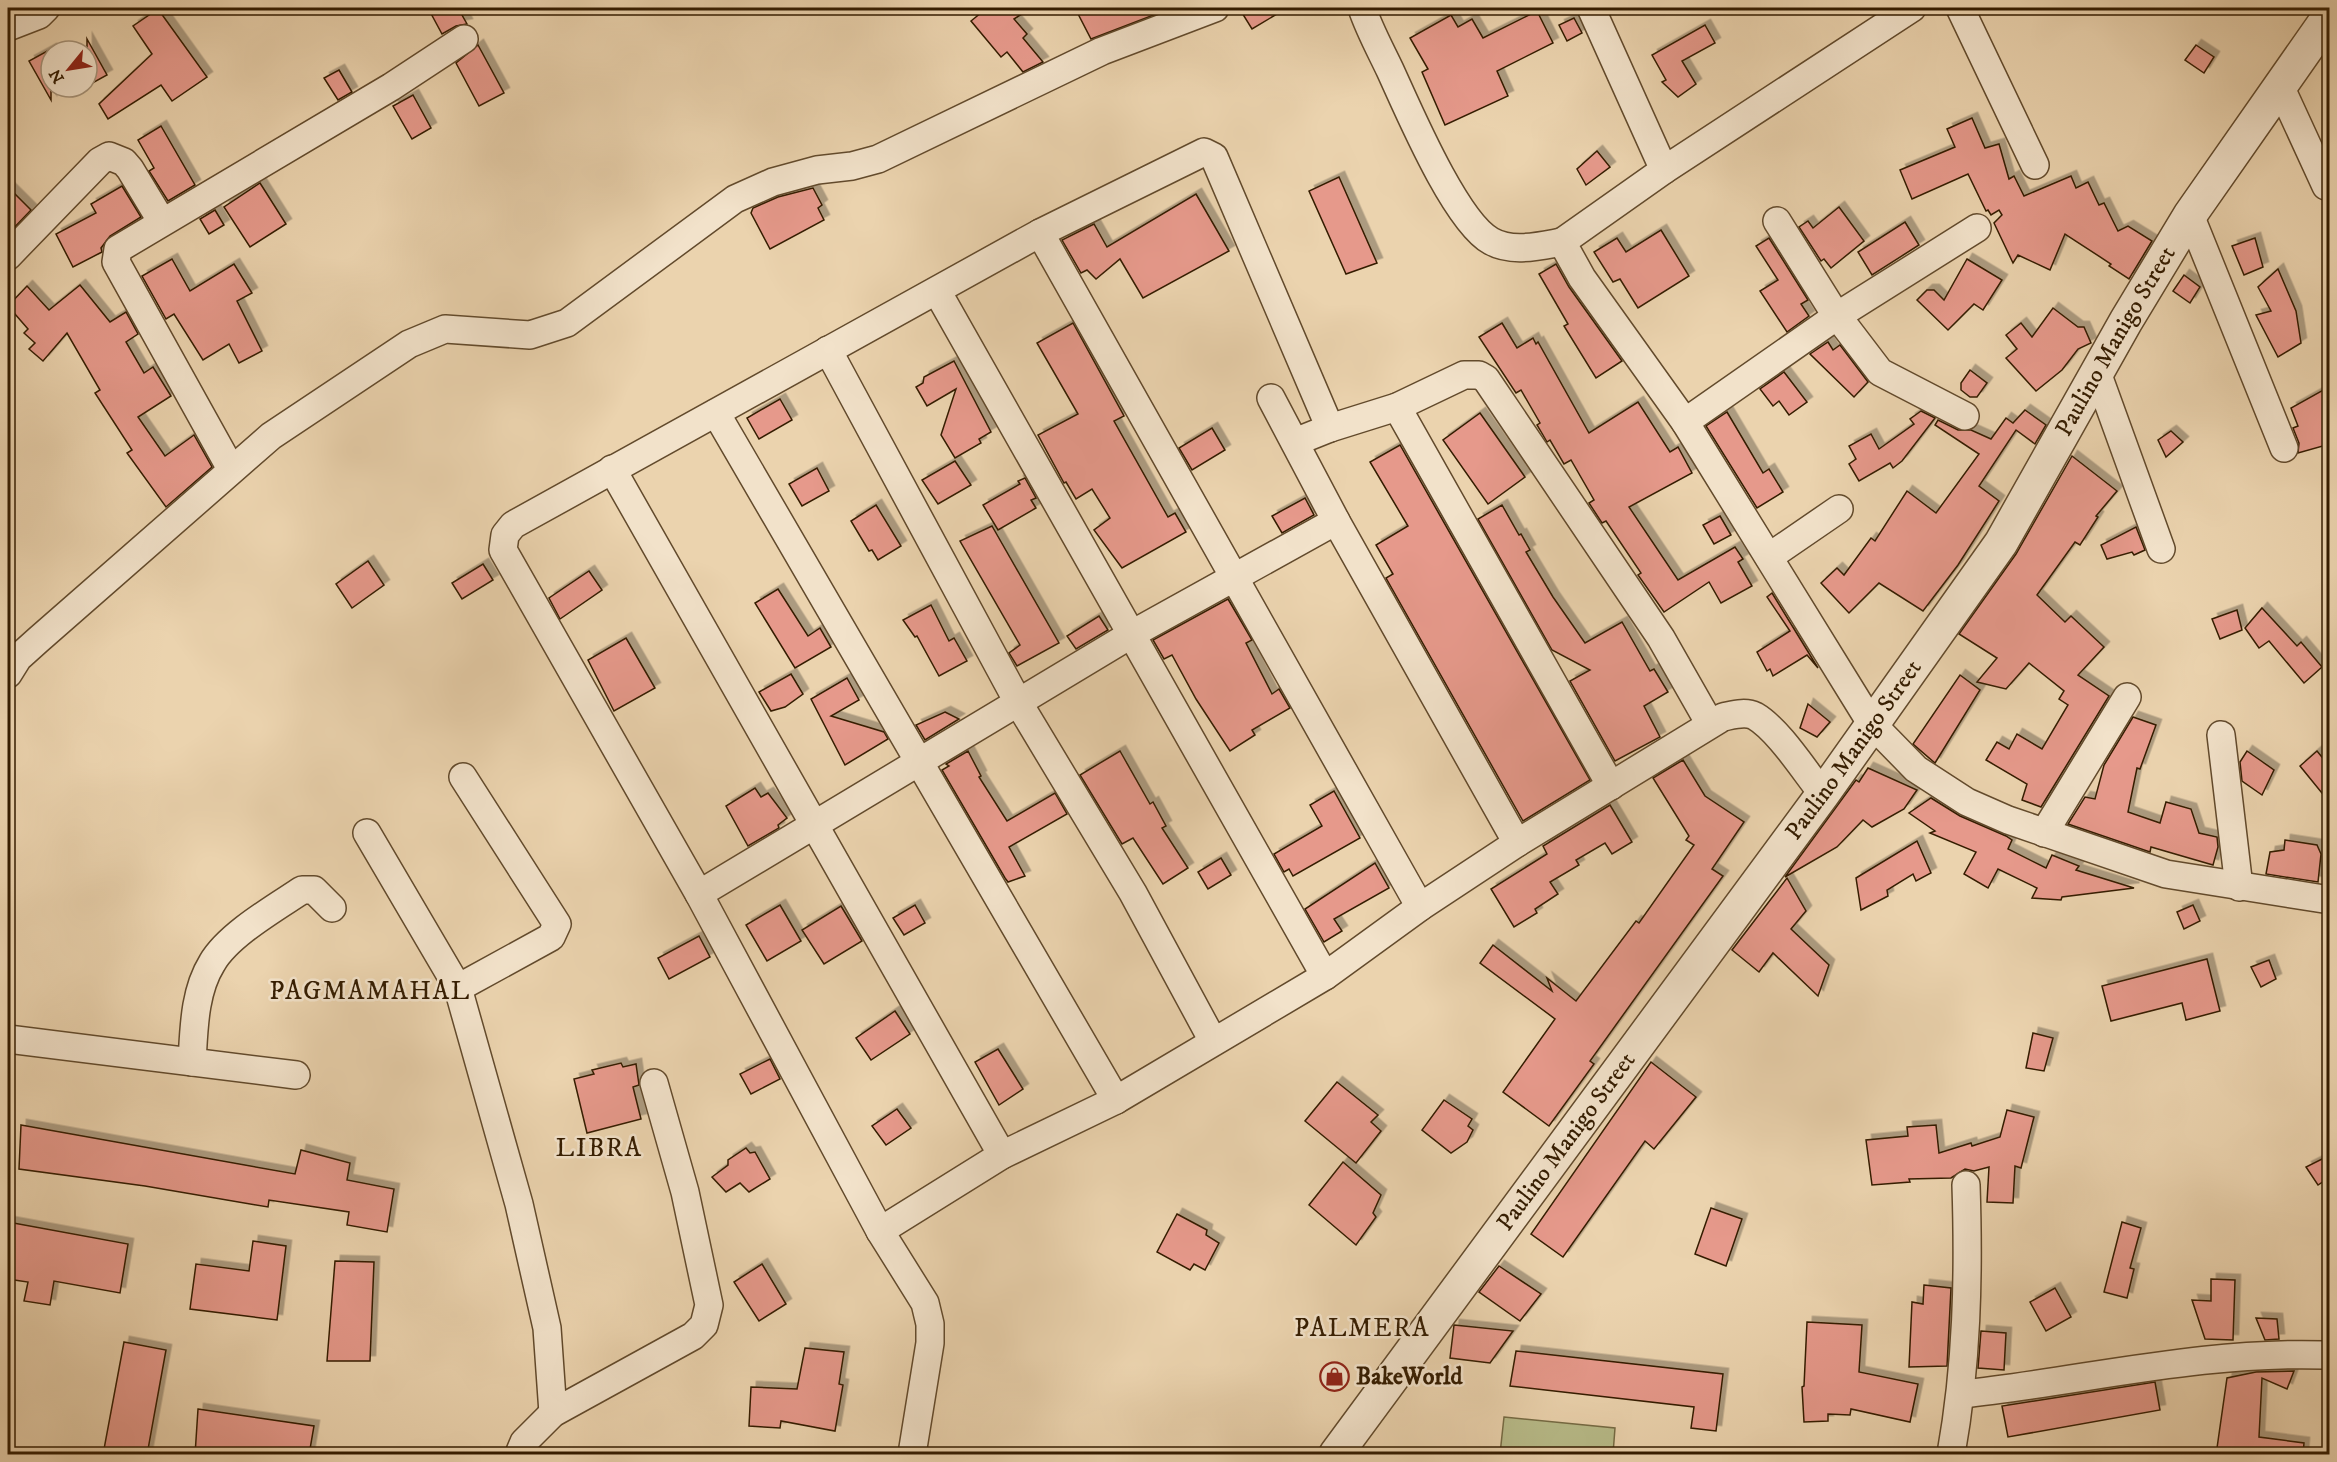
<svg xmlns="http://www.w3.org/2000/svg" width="2337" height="1462" viewBox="0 0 2337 1462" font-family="'IM FELL DW Pica',serif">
<defs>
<filter id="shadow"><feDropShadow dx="5.5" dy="-5.5" stdDeviation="0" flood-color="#0004"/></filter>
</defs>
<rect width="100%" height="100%" fill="#ebd3ae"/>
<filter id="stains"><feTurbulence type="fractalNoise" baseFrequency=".00333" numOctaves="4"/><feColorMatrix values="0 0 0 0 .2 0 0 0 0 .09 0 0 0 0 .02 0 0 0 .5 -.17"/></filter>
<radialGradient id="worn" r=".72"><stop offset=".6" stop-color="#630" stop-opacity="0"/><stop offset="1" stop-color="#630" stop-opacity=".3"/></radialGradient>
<path fill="#b8bc8a" stroke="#766c45" stroke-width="1.5" d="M1504,1417L1615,1428L1613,1454H1500Z"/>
<g fill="#e6998b" stroke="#341c00" stroke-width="1.5" filter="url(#shadow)">
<path d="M428,8H458L467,24L456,26L442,34Z"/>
<path d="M987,8H1031L1014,19L1027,34L1023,38L1043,62L1023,72L1007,52L1001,57L971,21Z"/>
<path d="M1075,8H1172L1091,39Z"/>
<path d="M1239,8H1287L1252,29Z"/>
<path d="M158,9L207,77L172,101L161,85L108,119L99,104L152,54L133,26Z"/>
<path d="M1537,11L1553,43L1497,71L1508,96L1445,125L1422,72L1428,69L1410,38L1451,15L1458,27L1472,19L1483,38Z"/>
<path d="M1574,18L1582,33L1567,41L1559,25Z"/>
<path d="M1705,25L1715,43L1682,61L1696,84L1678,97L1662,82L1666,80L1652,55Z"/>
<path d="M87,39L107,75L87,86Z"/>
<path d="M478,45L504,93L479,106L456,63Z"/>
<path d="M2196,45L2214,57L2204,73L2185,60Z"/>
<path d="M51,49V100L29,61Z"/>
<path d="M339,70L352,92L338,100L324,78Z"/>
<path d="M413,95L431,128L412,139L393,106Z"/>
<path d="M1972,118L1985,148L1999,144L2009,179L2014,176L2024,196L2071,176L2076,188L2088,182L2099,205L2104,203L2118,231L2128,226L2152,241L2129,279L2109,266L2111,264L2065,234L2050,270L2018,255L2013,263L1994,223L2002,215L1999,210L1991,215L1988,210L1986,211L1968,174L1912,199L1900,170L1955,147L1947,129Z"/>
<path d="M161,126L195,185L168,201L149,171L154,168L138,140Z"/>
<path d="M1597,151L1610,167L1586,185L1577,169Z"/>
<path d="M1339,177L1377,263L1346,274L1309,191Z"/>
<path d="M260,183L286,224L250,247L224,207Z"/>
<path d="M122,186L141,217L110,236L101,248L102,252L73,267L56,234L96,213L91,204Z"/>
<path d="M8,187L31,210L8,234Z"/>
<path d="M813,188L822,205L818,208L824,220L770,249L751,213L753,208L778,197Z"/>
<path d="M1196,194L1229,251L1143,298L1120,259L1096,279L1087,270L1081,273L1062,240L1094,224L1107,247Z"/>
<path d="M1839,207L1864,241L1831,268L1824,259L1821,261L1799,227L1808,221L1813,228Z"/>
<path d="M215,210L224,225L209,234L200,219Z"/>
<path d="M1905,222L1919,245L1872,275L1858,252Z"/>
<path d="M1661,230L1689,276L1638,308L1620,279L1613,282L1594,252L1617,238L1626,252Z"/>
<path d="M1769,238L1808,300L1801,304L1809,316L1787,332L1760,291L1778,280L1756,246Z"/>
<path d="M2255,238L2263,267L2244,275L2232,246Z"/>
<path d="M172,259L190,291L234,264L252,293L237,301L262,351L239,363L229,344L203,360L174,314L166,319L142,276Z"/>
<path d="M1967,259L2002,280L1983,310L1974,304L1948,330L1917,300L1927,290H1934L1944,300Z"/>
<path d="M1556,264L1569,287L1622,361L1596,378L1564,326L1568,324L1539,274Z"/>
<path d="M2278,269L2296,311L2301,343L2278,357L2256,315L2271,311L2258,287Z"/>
<path d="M2184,275L2200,287L2190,303L2173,291Z"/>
<path d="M80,285L110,322L126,312L138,334L126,342L144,373L153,367L171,396L138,417L165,456L194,435L212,467L166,507L127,453L132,450L95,393L100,390L67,333L43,361L29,349L35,343L24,333L28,329L8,306L27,286L49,310Z"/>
<path d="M2053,308L2078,327H2084L2091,343L2078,349L2062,370L2036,391L2006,358L2017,349L2006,335L2021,323L2032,337Z"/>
<path d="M1073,323L1124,416L1114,421L1168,517L1175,513L1186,532L1122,568L1094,530L1110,518L1092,489L1076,499L1066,482L1064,483L1038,435L1078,414L1037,343Z"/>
<path d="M1502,323L1517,348L1533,338L1536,344L1538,342L1589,433L1638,402L1670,452L1678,447L1692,473L1629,507L1678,580L1735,547L1743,559L1738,562L1752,586L1721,603L1709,582L1664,612L1638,575L1641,573L1606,521L1602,523L1589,503L1594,500L1571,460L1564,464L1550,440L1547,442L1543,435L1537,425L1540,423L1521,390L1516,393L1479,337Z"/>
<path d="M1828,342L1833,350L1840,345L1868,382L1854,397L1810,354Z"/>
<path d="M954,361L991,432L979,439L981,443L955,458L941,435L956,389L927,406L916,387L923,383L924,377Z"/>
<path d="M1970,370L1987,383L1977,397H1970L1961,390V383Z"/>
<path d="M1784,372L1807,402L1789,415L1779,401L1773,406L1760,389Z"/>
<path d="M2325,389L2330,407V444L2298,453L2299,443L2293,428L2298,426L2291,408Z"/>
<path d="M780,399L792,420L759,439L747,418Z"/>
<path d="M2025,410L2046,425L2035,444L2016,430L1979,486L1999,501L1958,565L1923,611L1879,583L1849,613L1821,583L1837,568L1844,575L1871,538L1875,541L1907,491L1936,513L1979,454L1935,425L1938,420L1958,430H1971L1991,439L2006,418L2013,423Z"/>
<path d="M1921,411L1935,418L1902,461L1893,468L1890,463L1859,481L1849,464L1856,459L1849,446L1871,434L1879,449L1914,424L1910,419Z"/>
<path d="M1727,412L1763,473L1769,469L1783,492L1757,508L1706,426Z"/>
<path d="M1480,413L1525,477L1488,504L1443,440Z"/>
<path d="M1212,428L1225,450L1192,470L1179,448Z"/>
<path d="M2171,431L2183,442L2166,457L2158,440Z"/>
<path d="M1400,445L1590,780L1523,821L1386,578L1393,574L1376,545L1408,526L1370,462Z"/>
<path d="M2072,456L2117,491L2096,516L2098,517L2080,545L2075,542L2037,595L2065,622L2071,616L2104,647L2078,675L2109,696L2041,807L2022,800L2027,784L1986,760L1997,742L2009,749L2017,734L2042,749L2068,705L2059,699L2064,691L2029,663L2006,689L1977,682L1997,658L1959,634L2016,554Z"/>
<path d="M955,461L971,485L938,504L922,480Z"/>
<path d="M817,468L829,491L802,506L789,484Z"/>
<path d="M1025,478L1036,498L1031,500L1036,508L998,530L983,505L1020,484L1018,481Z"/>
<path d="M1305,498L1314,515L1282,533L1272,516Z"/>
<path d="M876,505L901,546L878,560L872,550L869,551L851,521Z"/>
<path d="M1502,505L1519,535L1521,534L1530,550L1526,552L1553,597L1585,643L1622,622L1650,671L1654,669L1668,692L1644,706L1660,737L1615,761L1570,681L1590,670L1552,650L1478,519Z"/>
<path d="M1720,516L1731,535L1714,544L1703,525Z"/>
<path d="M992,526L1059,643L1017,666L1009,653L1020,645L960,541Z"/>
<path d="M2136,527L2145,550L2134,555L2132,552L2107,559L2101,545Z"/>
<path d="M368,561L384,585L352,608L336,584Z"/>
<path d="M483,564L493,580L462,599L452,583Z"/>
<path d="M589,571L602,590L560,619L549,598Z"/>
<path d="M778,589L808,636L820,628L831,647L795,668L755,603Z"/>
<path d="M1772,593L1818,668L1807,655L1773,676L1770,669L1767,671L1757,652L1790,631L1767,597Z"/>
<path d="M1228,599L1252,640L1246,643L1272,694L1279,689L1290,708L1252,730L1255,735L1230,751L1196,699L1172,655L1164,659L1153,640Z"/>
<path d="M931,605L949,641L954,638L967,661L939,676L917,636L915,637L903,620Z"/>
<path d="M2262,608L2297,646L2301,642L2322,667L2304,683L2269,641L2259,648L2245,628Z"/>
<path d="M2237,610L2242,630L2220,639L2212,619Z"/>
<path d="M1099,616L1108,630L1076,649L1067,636Z"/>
<path d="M626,638L655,688L614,711L588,660Z"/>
<path d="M791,674L803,694L785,707L771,711L759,692Z"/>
<path d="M1960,675L1980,690L1935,763L1913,744Z"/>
<path d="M847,678L859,700L831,716L884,732L888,739L845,765L811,699Z"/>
<path d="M1808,704L1830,722L1817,737L1800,728Z"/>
<path d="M945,712L959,719L925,740L916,725Z"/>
<path d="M2133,717L2156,725L2140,769L2137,768L2128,812L2160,823L2166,802L2191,809L2199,833L2217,837L2218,847L2213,865L2151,847L2150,852L2068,824L2085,797L2095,799L2104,765Z"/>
<path d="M968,751L981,776L979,777L1007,821L1055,793L1067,814L1009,847L1025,876L1008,882L1005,878L942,770L949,766L946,764Z"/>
<path d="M1120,751L1150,804L1153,802L1166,826L1162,828L1188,868L1163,884L1133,838L1122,844L1080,775Z"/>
<path d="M2247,751L2274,770L2262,795L2242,781L2240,762Z"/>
<path d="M2317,751L2330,767V803L2300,766Z"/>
<path d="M1683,760L1705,796L1744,822L1712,869L1723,876L1590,1061L1594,1064L1549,1126L1503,1092L1555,1019L1480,963L1493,945L1552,991L1547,978L1576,1001L1636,921L1639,923L1694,845L1686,840L1689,836L1653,778Z"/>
<path d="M1868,768L1917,790L1904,809L1872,827L1863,820L1837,847L1785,877L1856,780L1859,782Z"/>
<path d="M755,788L761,797L768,793L787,818L778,825L779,828L748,846L726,806Z"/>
<path d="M1334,791L1360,838L1293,876L1289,869L1284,872L1274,854L1322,826L1310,805Z"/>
<path d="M1931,798L1960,816L2006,836L2012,840L2008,849L2046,868L2052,855L2079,866L2076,870L2134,888L2062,897L2061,900L2032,898L2037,888L1998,869L1988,888L1964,874L1976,852L1930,833L1935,831L1909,813Z"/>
<path d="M1610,805L1632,842L1612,854L1605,843L1576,860L1579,865L1550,882L1558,894L1535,909L1537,913L1514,927L1491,889L1547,854L1543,846Z"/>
<path d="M2285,840L2317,845L2321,854L2318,882L2266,874L2270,852L2284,850Z"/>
<path d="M1917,841L1931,873L1916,881L1913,874L1887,890L1888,896L1861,910L1856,878Z"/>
<path d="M1221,858L1231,875L1208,889L1198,872Z"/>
<path d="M1375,863L1389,888L1334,919L1342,931L1324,942L1305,909Z"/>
<path d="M1787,878L1806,911L1791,929L1829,965L1818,996L1773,953L1759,972L1732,950Z"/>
<path d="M780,905L801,941L767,961L746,925Z"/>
<path d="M915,905L925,923L904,935L893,918Z"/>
<path d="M2193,905L2200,921L2184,929L2177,912Z"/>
<path d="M841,906L862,941L824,964L802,930Z"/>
<path d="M699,936L710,957L669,979L658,958Z"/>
<path d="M2207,959L2220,1011L2186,1020L2182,1003L2111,1021L2102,986Z"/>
<path d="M2269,960L2276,979L2261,987L2251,967Z"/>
<path d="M895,1011L910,1034L871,1060L856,1038Z"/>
<path d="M2033,1033L2053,1038L2044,1071L2026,1068Z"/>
<path d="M998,1049L1023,1089L999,1105L975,1062Z"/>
<path d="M770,1059L780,1079L751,1094L740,1074Z"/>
<path d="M1651,1062L1696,1097L1654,1149L1645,1141L1563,1257L1531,1234Z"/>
<path d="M621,1063L623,1067L636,1064L639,1085L633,1087L641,1119L587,1133L574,1079L594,1074L592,1070Z"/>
<path d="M1337,1082L1378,1115L1371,1122L1381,1131L1356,1163L1305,1121Z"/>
<path d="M1444,1100L1472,1119L1468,1126L1473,1130L1467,1142L1451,1153L1422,1130Z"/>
<path d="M897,1109L911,1128L886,1145L872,1126Z"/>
<path d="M2007,1110L2034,1117L2021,1168L2015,1166L2013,1203L1987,1202L1989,1167L1974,1171L1965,1169L1951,1178L1909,1179L1910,1182L1872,1185L1866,1140L1908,1136L1907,1127L1936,1125L1939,1153L1971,1143L1972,1146L2000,1137Z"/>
<path d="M21,1125L295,1174L301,1150L350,1163L347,1180L394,1189L387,1232L347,1225L349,1212L269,1200L268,1207L145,1186L19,1169Z"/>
<path d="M746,1148L750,1153L755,1152L770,1179L749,1192L740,1183L726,1192L712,1177L728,1165V1160Z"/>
<path d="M2330,1155V1177L2318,1185L2306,1167Z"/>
<path d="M1343,1162L1381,1195L1373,1213L1376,1217L1356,1245L1309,1205Z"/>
<path d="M1711,1208L1742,1219L1726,1266L1695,1254Z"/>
<path d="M1177,1214L1207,1230L1206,1235L1219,1243L1205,1270L1194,1264L1190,1270L1157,1252Z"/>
<path d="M8,1222L128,1244L120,1293L54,1281L50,1305L24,1301L28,1282L8,1279Z"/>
<path d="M2122,1222L2141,1228L2130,1268L2134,1269L2127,1298L2104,1292Z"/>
<path d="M253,1241L286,1246L277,1320L190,1309L196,1264L249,1271Z"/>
<path d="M335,1261L374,1262L370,1361H327Z"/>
<path d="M762,1264L786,1304L759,1321L734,1282Z"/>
<path d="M1499,1266L1541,1294L1520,1321L1479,1292Z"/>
<path d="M2211,1279L2235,1280L2233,1340L2205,1339L2192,1300L2211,1301Z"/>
<path d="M1924,1285L1951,1288L1947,1366L1909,1367L1912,1302L1923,1304Z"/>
<path d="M2055,1288L2071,1317L2046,1331L2030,1302Z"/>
<path d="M2256,1318L2277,1319L2279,1339L2265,1340Z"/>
<path d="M1807,1322L1862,1325L1859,1372L1918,1384L1910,1422L1851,1409L1850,1415L1828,1414V1421L1804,1422L1802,1387L1804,1386Z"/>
<path d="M1454,1325L1513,1331L1490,1363L1450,1358Z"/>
<path d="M1981,1331L2006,1333L2004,1370L1978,1368Z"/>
<path d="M124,1342L166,1350L147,1455L104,1449Z"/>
<path d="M805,1348L844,1352L839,1384L843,1385L835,1431L781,1421L780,1428L749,1426L751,1387L797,1389Z"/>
<path d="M1516,1351L1723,1374L1716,1431L1691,1428L1694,1407L1510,1386Z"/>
<path d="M2294,1371L2287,1389L2262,1378L2259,1437L2304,1443L2303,1455H2216L2227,1378L2256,1372Z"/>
<path d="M2155,1382L2160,1410L2008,1437L2002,1406Z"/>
<path d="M198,1409L314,1426L309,1455H195Z"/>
</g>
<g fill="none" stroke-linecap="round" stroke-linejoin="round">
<defs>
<g id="minor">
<path d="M1362,8C1369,29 1380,49 1390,70C1408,109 1455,221 1491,241C1512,253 1539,246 1562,242"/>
<path d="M1591,8L1664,170L1562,242L1582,278L1685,422L1871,723L1916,769L1967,802L2008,820L2166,874L2330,900"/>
<path d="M1960,8L2035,165"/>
<path d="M8,27L39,15L46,8"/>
<path d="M2280,86L2326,186"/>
<path d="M1664,170L1912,8"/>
<path d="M2190,215L2284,448"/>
<path d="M1777,221L1832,309L1880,372L1965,416"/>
<path d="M1040,233L1420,907"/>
<path d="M8,256L100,161L109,156L124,162L130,169L162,222"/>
<path d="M937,291L1325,976"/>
<path d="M828,350L1018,702L1133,893L1213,1041"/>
<path d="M2098,375L2161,549"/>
<path d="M1271,398L1336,521L1517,843"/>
<path d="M1397,407L1611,786"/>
<path d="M716,413L1116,1100"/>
<path d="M1685,422L1837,316L1977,228"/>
<path d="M1295,442L1330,428L1397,407L1464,375H1479L1486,379L1661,638L1710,724"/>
<path d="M231,469L116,262L118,249L391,87L464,39"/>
<path d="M612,469L1002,1155"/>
<path d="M1769,557L1839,509"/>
<path d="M8,674L18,658L38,640L271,436L409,344L445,329L530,335L567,323L735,199L773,182L817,170L852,166L878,159L1102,51L1215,8"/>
<path d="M2221,735L2239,887"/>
<path d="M367,833L458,988L519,1204L547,1328L553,1413"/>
<path d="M2044,833L2127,697"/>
<path d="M699,894L1132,634L1336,521"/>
<path d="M458,988L551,937L557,924L463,777"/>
<path d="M8,1039L296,1075"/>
<path d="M192,1062C194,1029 194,992 212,963C228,935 275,908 302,890H314L332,908"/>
<path d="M880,1231L1002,1155L1116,1100L1325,976L1420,907L1517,843L1723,717C1733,715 1745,711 1755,716C1779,730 1805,772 1823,794"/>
<path d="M1962,1394C2083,1381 2202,1351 2324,1355"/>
<path d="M519,1454L524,1442L553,1413L693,1336L704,1325L709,1305L685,1192L654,1083"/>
<path d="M912,1454L930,1343V1324L925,1303L880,1231L699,894L503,550L505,535L513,525L1040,233L1204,152L1214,157L1330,428"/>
<path d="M1951,1454C1967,1365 1969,1276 1966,1185"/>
</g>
<g id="tertiary">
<path id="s1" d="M1336,1454L1823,794L2001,543L2126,321L2190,215L2330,15"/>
</g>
</defs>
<use href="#minor" stroke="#624a2c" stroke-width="30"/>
<use href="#tertiary" stroke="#624a2c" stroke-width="36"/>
<use href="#minor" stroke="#f2e2ca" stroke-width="27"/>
<use href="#tertiary" stroke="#f2e2ca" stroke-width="33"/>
</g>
<defs>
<symbol id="shop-ring" viewBox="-11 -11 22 22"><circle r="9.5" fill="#f2e2ca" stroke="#8f2418" stroke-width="1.5"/><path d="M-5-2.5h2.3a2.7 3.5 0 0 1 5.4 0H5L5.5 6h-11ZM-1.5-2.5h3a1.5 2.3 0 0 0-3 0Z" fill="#8f2418"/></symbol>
</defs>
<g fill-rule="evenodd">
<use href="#shop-ring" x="1318" y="1360" width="33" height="33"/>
</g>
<g text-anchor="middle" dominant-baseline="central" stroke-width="5" stroke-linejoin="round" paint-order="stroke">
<g font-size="24" fill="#341c00" stroke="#f2e2ca">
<text stroke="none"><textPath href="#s1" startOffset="1360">Paulino Manigo Street</textPath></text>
<text stroke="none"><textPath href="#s1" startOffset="874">Paulino Manigo Street</textPath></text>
<text stroke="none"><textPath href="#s1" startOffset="388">Paulino Manigo Street</textPath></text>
</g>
<g font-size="24" font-weight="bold" fill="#341c00" stroke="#f2e2ca" text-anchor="start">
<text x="1356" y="1377">BakeWorld</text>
</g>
<g font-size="26" letter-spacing="1.5" fill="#341c00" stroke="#f2e2ca">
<text x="370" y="991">PAGMAMAHAL</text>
<text x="599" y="1148">LIBRA</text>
<text x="1362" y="1328">PALMERA</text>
</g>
</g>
<rect width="2337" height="1462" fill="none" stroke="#ebd3ae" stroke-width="30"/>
<rect x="9" y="9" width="2319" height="1444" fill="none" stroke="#341c00" stroke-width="3"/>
<rect x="15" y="15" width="2307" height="1432" fill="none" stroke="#341c00" stroke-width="1.5"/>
<g transform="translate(69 69) rotate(240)"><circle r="28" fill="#f2e2ca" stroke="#a69379" stroke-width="1.5"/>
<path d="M0-4.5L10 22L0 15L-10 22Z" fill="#8f2418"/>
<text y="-9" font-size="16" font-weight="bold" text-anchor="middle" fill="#341c00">N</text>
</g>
<rect width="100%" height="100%" filter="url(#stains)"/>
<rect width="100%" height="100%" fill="url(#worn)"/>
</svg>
